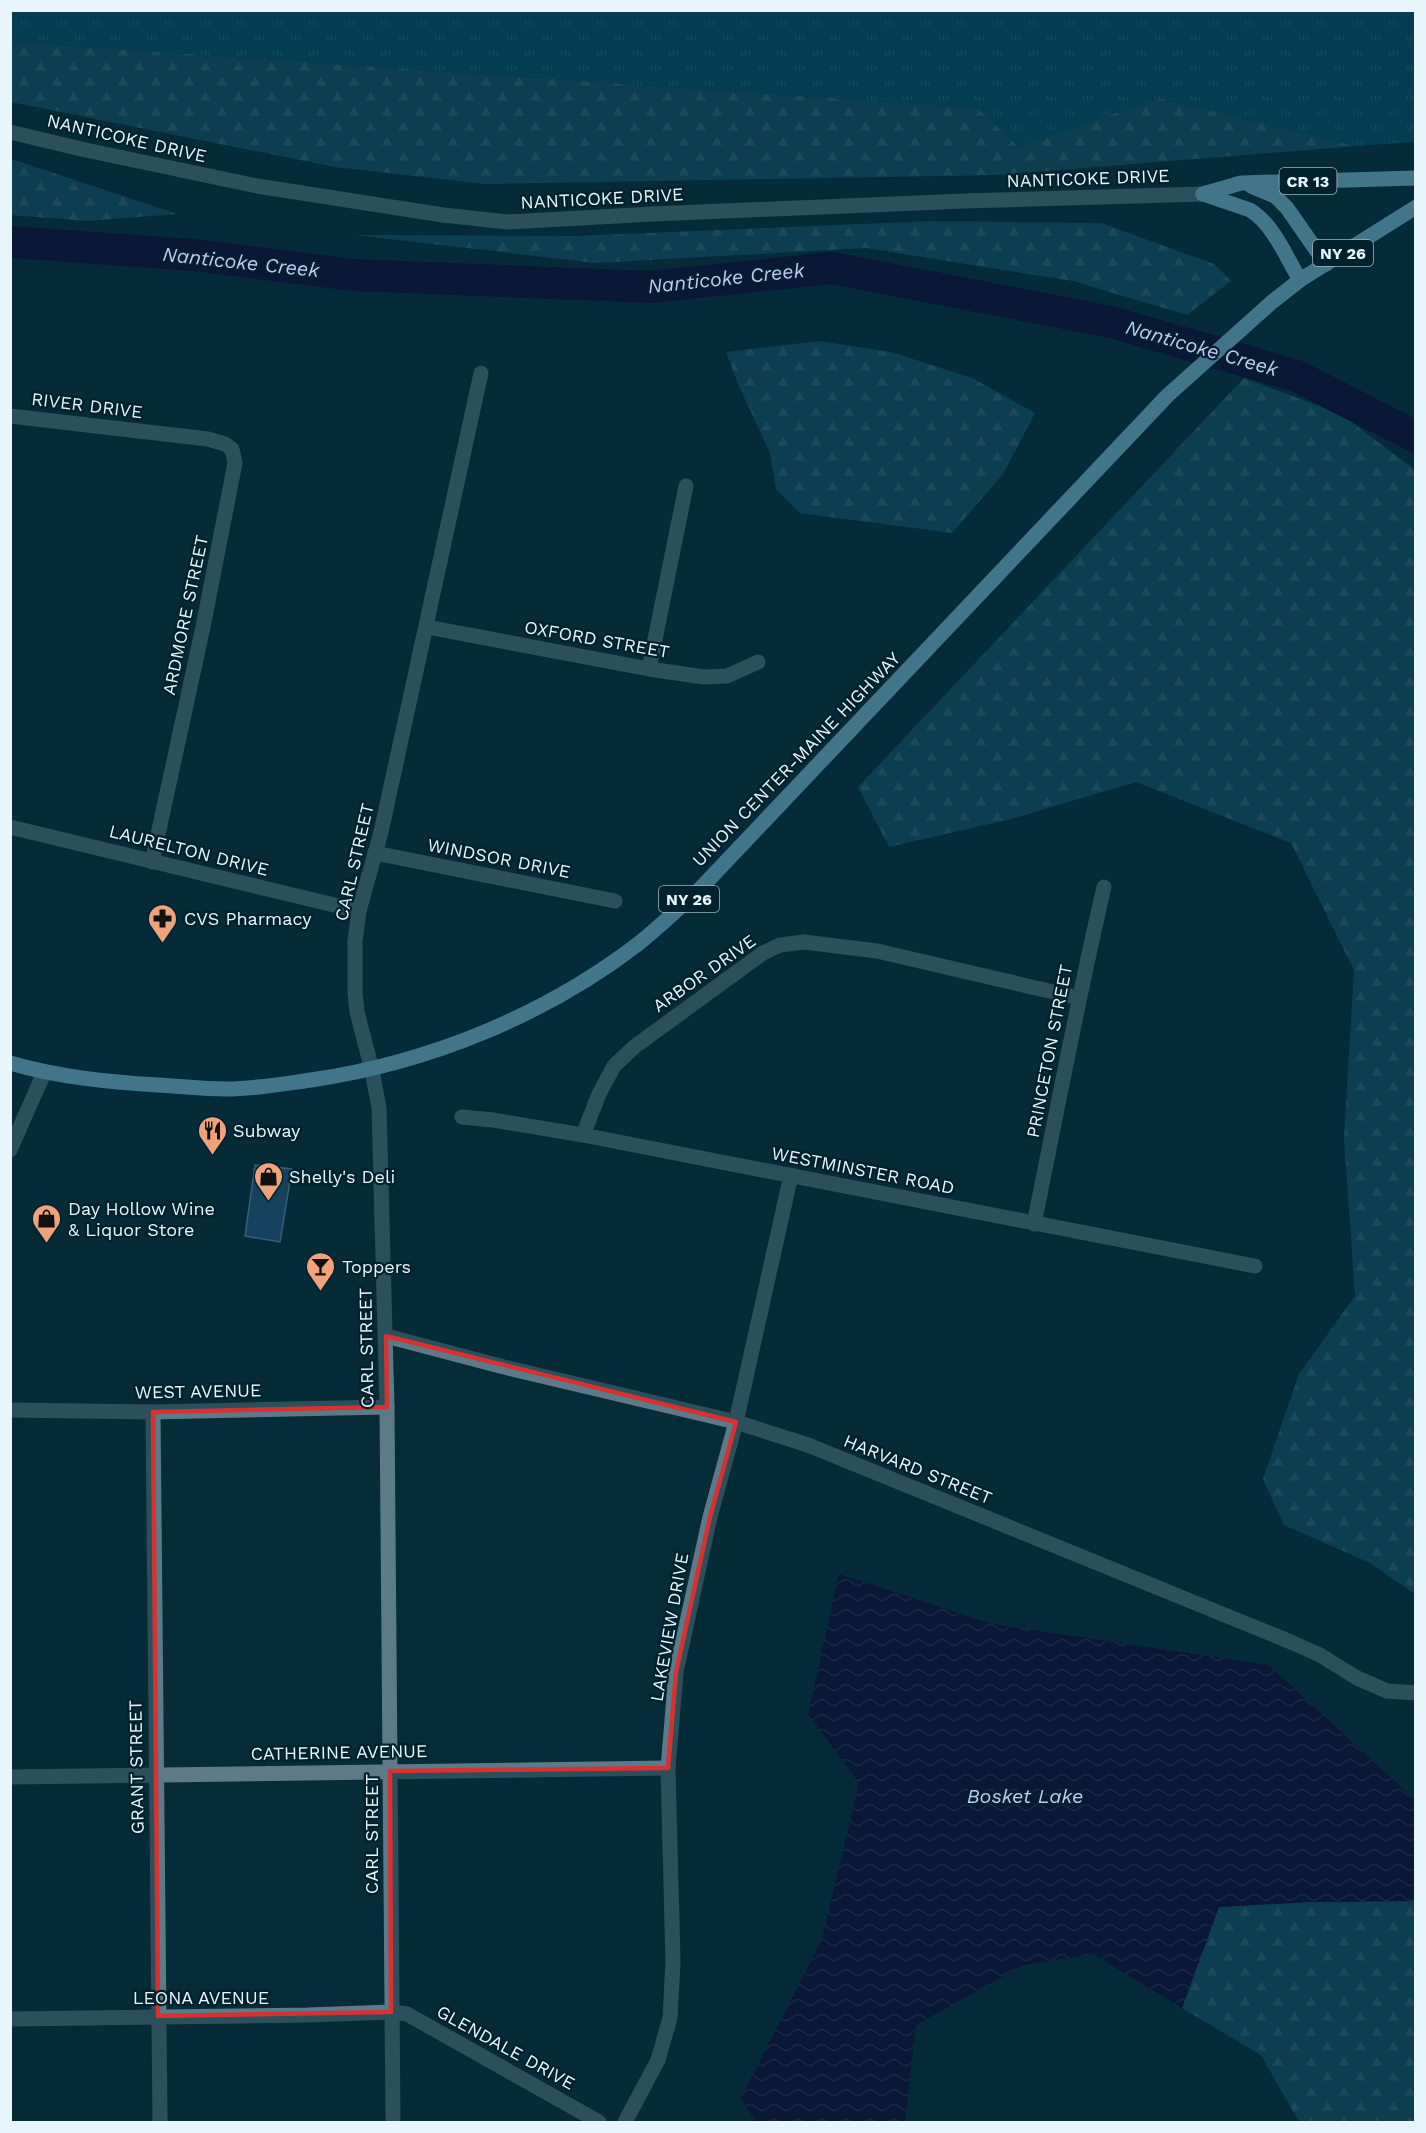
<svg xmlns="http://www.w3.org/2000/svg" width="1426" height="2133" viewBox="0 0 1426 2133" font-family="'Work Sans',sans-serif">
<defs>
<pattern id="grass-tufts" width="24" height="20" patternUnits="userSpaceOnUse" patternTransform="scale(1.5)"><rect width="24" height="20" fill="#00526c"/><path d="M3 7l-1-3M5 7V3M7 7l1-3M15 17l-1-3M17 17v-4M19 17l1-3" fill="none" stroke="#256c82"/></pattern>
<pattern id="forest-firs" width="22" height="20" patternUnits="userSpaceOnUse" patternTransform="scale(1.5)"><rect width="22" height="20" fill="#18556c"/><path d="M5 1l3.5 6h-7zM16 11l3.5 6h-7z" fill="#3a6e82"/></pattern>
<pattern id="water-waves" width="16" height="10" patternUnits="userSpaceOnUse" patternTransform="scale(1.5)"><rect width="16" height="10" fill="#0e0130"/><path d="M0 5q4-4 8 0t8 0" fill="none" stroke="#31274f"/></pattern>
</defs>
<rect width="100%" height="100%" fill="#062b39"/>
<path fill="url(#grass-tufts)" d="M11,10L1415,11V142L1356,146L1158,98L1019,147L977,108L15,42L11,40Z"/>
<g fill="url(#forest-firs)">
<path d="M10,40L15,42L977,108L1019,147L1158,98L1356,146L998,175L486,184L335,167L11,102Z"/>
<path d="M10,159H11L177,214L87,221L11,215Z"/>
<path d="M932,221L1101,223L1214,264L1231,281L1187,315L1073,281L866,248L595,263L355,235L577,236Z"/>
<path d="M819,341L891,352L972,378L1035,413L1003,474L952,533L800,513L776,489L770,453L739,386L726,352Z"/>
<path d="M1244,378L1341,414L1415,470V1594L1370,1563L1284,1525L1263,1479L1299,1374L1355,1296L1344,1138L1354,970L1291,843L1136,782L1011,819L889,847L858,787Z"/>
<path d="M1415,1897V2122H1299L1261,2055L1182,2008L1219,1907L1310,1902L1414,1901Z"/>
</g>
<path fill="url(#water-waves)" d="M839,1574L992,1624L1269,1665L1415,1800L1414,1901L1310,1902L1219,1907L1182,2008L1093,1954L1024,1965L916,2025L905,2122H756L741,2098L822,1939L859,1783L808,1714Z"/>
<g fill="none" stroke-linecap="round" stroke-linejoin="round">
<path stroke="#0e0130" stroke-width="32" d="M10,242L194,255L353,275L651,287L832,268L1111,322L1297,376L1416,437"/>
</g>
<path fill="#2d5e8a" stroke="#799ab9" stroke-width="1.5" d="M255,1165L292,1169L280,1242L245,1236Z"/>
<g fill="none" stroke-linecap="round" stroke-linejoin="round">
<g stroke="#5c7a87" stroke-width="15">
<path d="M10,132L81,149L257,186L443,215L508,222L653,214L964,201L1203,194"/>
<path d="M10,416L208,439L225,444L232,449L235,463L203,627L152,862"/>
<path d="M427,627L649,669L704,677L727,676L758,662"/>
<path d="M649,669L686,486"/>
<path d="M10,827L359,911"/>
<path d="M375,853L615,901"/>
<path d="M462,1117L493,1120L583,1135L1255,1266"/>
<path d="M583,1135L599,1094L614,1066L634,1047L763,953L780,945L804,942L877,951L1079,998"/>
<path d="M10,1150L44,1073"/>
<path d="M1034,1224C1057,1111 1078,998 1104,887"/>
<path d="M386,1336L504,1367L736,1422L808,1445L1291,1642L1320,1655L1357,1678L1387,1691L1416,1693"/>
<path d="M10,1410L153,1412L387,1407"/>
<path d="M153,1412L160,2122"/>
<path d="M10,1777L668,1768"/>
<path d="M10,2019L308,2015L391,2012L407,2014L599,2122"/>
<path d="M393,2122L387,1407L379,1108L372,1070L357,1012L355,992V941L359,911L381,832L481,373"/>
<path d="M625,2122L658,2060L670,2018L673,1962L668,1768L676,1672L710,1517L736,1422L791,1175"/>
</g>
<g stroke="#8fceea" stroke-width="15">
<path d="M1251,186L1275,196L1287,208L1326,264"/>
<path d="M1203,194L1241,183L1416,178"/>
<path d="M1203,194L1250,210C1274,225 1286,257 1300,280"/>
<path d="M10,1063C58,1077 108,1082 158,1085C180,1086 203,1089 226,1089C254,1089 283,1084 311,1080C428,1063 544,1016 638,944C659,927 679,908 699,890L1168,395L1272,302L1300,280L1416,207"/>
</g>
</g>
<path d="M0 0H1426V2133H0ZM386,1336L736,1422L710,1517L676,1672L668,1768L390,1771L391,2012L158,2016L153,1412L387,1407Z" fill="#062b39" fill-opacity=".55" fill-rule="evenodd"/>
<path fill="none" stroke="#d73233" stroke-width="4.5" stroke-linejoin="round" d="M386,1336L736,1422L710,1517L676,1672L668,1768L390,1771L391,2012L158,2016L153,1412L387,1407Z"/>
<defs>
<symbol id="pharmacy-pin" viewBox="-11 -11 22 30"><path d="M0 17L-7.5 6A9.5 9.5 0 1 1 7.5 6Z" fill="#f0a27a" stroke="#00212e"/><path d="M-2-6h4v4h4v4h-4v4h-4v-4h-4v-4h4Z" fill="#111"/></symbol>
<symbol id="restaurant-pin" viewBox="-11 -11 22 30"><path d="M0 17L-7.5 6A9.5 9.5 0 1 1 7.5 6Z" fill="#f0a27a" stroke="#00212e"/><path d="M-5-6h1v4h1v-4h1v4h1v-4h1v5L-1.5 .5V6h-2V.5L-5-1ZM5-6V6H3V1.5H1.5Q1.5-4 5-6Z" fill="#111"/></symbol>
<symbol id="shop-pin" viewBox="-11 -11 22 30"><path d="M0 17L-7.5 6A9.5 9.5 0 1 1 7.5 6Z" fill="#f0a27a" stroke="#00212e"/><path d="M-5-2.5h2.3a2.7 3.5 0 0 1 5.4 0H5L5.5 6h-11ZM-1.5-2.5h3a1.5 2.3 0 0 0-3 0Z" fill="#111"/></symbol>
<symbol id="bar-pin" viewBox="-11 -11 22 30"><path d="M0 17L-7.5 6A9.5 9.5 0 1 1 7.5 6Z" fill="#f0a27a" stroke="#00212e"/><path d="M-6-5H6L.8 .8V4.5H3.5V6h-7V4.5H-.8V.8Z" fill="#111"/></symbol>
</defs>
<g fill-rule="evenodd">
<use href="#pharmacy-pin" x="146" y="902" width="33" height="45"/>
<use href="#restaurant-pin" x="196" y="1114" width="33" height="45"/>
<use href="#shop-pin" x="252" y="1160" width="33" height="45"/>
<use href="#shop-pin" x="30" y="1202" width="33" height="45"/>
<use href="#bar-pin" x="304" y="1250" width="33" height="45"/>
</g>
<g text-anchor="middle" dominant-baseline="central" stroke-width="4.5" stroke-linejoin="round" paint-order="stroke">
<g fill="#00212e" stroke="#a2b5be" stroke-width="1.5">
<rect x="1279.5" y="168" width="57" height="26" rx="4.5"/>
<rect x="1313" y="240" width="60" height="26" rx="4.5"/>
<rect x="659" y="886" width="60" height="26" rx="4.5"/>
</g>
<g font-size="16" font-weight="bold" fill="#e7f5fc">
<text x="1308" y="181">CR 13</text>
<text x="1343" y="253">NY 26</text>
<text x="689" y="899">NY 26</text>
</g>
<g font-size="18" fill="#e7f5fc" stroke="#00212e">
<text transform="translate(127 138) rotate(13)">NANTICOKE DRIVE</text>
<text transform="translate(1088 178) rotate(-2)">NANTICOKE DRIVE</text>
<text transform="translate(602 198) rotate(-3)">NANTICOKE DRIVE</text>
<text transform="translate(87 405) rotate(7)">RIVER DRIVE</text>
<text transform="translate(185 615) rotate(-78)">ARDMORE STREET</text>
<text transform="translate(597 639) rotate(10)">OXFORD STREET</text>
<text transform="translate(796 759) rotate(-46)">UNION CENTER-MAINE HIGHWAY</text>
<text transform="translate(189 850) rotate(14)">LAURELTON DRIVE</text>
<text transform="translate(499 858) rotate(11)">WINDSOR DRIVE</text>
<text transform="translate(354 862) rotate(-77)">CARL STREET</text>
<text transform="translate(704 973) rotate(-35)">ARBOR DRIVE</text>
<text transform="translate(1049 1051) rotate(-79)">PRINCETON STREET</text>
<text transform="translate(863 1170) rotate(11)">WESTMINSTER ROAD</text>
<text transform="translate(366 1348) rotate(-91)">CARL STREET</text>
<text transform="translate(198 1391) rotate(-1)">WEST AVENUE</text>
<text transform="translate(918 1469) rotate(22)">HARVARD STREET</text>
<text transform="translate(669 1627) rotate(-80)">LAKEVIEW DRIVE</text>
<text transform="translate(339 1752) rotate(-1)">CATHERINE AVENUE</text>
<text transform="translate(136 1767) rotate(-91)">GRANT STREET</text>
<text transform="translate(371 1834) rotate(-90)">CARL STREET</text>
<text x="201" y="1997">LEONA AVENUE</text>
<text transform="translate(506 2047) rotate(29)">GLENDALE DRIVE</text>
</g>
<g font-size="18" fill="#e7f5fc" stroke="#00212e" text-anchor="start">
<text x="184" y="918">CVS Pharmacy</text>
<text x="233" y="1130">Subway</text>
<text x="289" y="1176">Shelly's Deli</text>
<text x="68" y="1208">Day Hollow Wine<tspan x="68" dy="21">&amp; Liquor Store</tspan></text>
<text x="342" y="1266">Toppers</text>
</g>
<g font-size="20" font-style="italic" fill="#c8c5f9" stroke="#00212e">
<text transform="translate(241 262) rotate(6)">Nanticoke Creek</text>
<text transform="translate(726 278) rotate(-6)">Nanticoke Creek</text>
<text transform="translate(1202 348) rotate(16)">Nanticoke Creek</text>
<text x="1025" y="1796">Bosket Lake</text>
</g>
</g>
<rect width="1426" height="2133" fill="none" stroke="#e7f5fc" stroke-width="24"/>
</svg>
